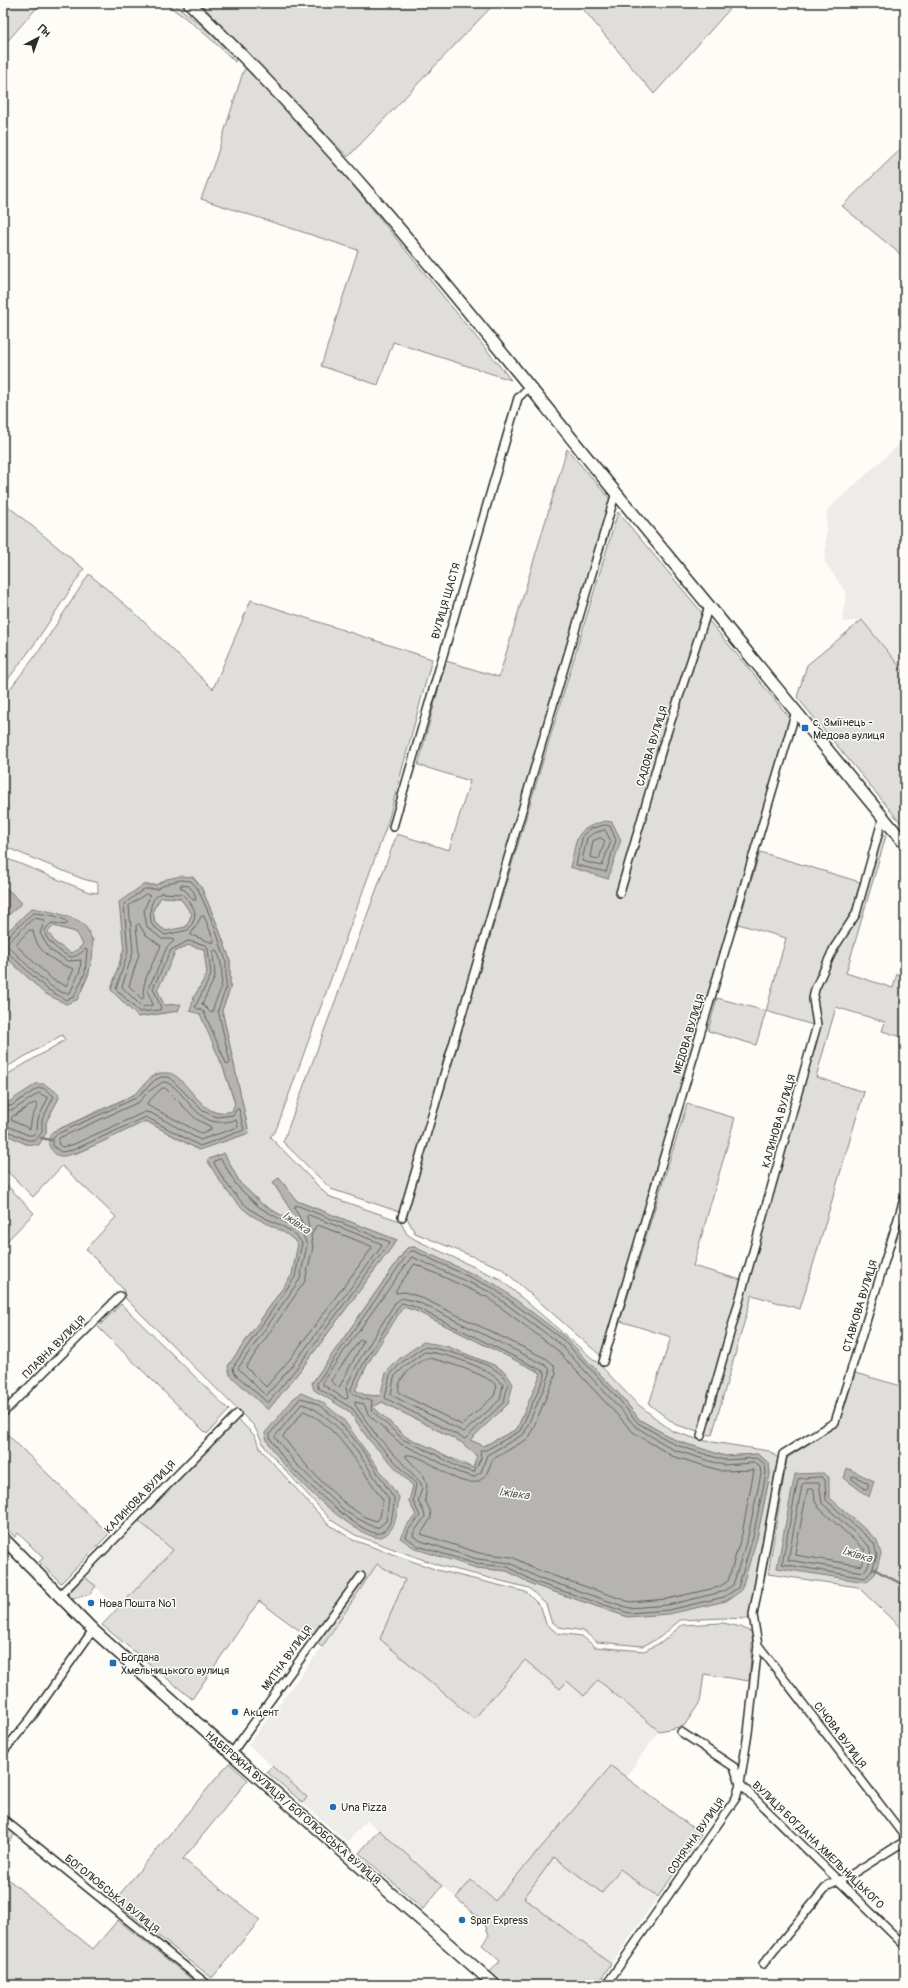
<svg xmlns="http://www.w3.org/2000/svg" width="908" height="1988" viewBox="0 0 908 1988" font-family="Pangolin,sans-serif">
<rect width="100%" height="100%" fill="#fdfcf7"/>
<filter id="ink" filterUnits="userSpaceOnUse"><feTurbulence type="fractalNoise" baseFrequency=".025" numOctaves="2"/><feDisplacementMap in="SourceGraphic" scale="8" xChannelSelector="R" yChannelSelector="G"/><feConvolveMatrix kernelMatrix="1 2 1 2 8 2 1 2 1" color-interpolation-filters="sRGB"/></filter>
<g filter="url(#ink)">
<g fill="#edece8">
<path d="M905,439V673L863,620L842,622L846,593L825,562L827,510Z"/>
<path d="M139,1521L173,1550L119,1608L84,1577Z"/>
<path d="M377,1564L405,1580L475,1719L525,1660L560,1689L567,1681L598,1680L659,1731L625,1778L611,1766L495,1901L471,1880L456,1898L367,1820L347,1842L303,1803L307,1797L248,1745L322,1647Z"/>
<path d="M554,1857L602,1892L620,1869L658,1897L611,1964L523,1898Z"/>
</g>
<g fill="#dfdeda" stroke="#858482" fill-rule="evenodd">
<path d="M3,3H41L3,46Z"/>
<path d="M164,3H173L199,23L236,58L235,62C213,40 190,20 164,3Z"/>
<path d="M200,3H495L348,157Z"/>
<path d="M578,3H735L654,94Z"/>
<path d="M246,67L340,169L511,380L393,342L378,385L321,366L358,250L201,199L216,158L243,72Z"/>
<path d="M905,145V258L842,206Z"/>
<path d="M567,449L610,499L400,1212L331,1189L283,1142L397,834L449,850L470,781L418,765L446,661L499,677Z"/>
<path d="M3,502L84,569L33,646L3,686Z"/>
<path d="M618,512L790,718L601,1356L501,1268L415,1233L406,1216Z"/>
<path d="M89,574L136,614L213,689L251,600L432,659L387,825L276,1130L270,1137L328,1196L400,1221L407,1234L416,1240L500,1279L600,1365L635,1402L672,1431L700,1440L769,1451L778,1458L748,1619L723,1618L680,1620L659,1638L643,1646L597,1642L584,1631L559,1627L551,1621L546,1604L529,1588L438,1565L355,1535L331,1520L266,1449L254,1426L126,1299L123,1289L86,1249L116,1217L62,1166L33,1197L3,1167V1133L26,1144L46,1133V1122L59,1098L37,1084L9,1102L3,1101V1077L65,1040L62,1035L3,1069V954L44,993L77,1000L89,974L93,939L32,908L3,936V920L22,903L3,885V857L89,892L98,893V883L83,879L3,846V698L39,651ZM167,879L201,887L217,924L230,960V989L222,1010L249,1133L199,1150L146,1121L75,1154L52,1132L135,1094L153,1076L160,1073L179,1079L205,1108L218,1113L232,1112L235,1104L223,1067L194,997L207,974L204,949L188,945L175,952L163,979L157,989L164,1005L178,1011L138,1017L111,990L143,885H156ZM224,1153L240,1183L262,1204L303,1228L273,1183L279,1178L297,1201L397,1240L302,1368L268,1410L228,1366L292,1275L298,1244L207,1160ZM414,1247L620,1395L640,1420L677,1441L725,1456L757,1454L769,1463L770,1474L757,1538L628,1617L534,1585L507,1571L476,1568L406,1526L416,1515L409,1501L413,1486L369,1440L350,1412L312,1383L407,1248Z"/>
<path d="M862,620L905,673V828L797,697L807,665Z"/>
<path d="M882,832L886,836L846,973L893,988L897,974L905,976V1038L882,1031L885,1022L836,1007L816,1077L864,1092L800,1309L752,1295L712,1435L704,1434L820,1025L816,999L818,990L836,950L858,915Z"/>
<path d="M760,852L860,882L852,912L830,946L812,988L809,999L813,1025L766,1011L756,1045L708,1031L717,998L766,1011L786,938L738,924Z"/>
<path d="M161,897L180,898L192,914L186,927L166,931L155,923L153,910Z"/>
<path d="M54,926L76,932L83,944L79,949L71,953L55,943L48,932Z"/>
<path d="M687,1104L735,1118L693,1266L741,1280L698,1431L676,1425L649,1404L671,1337L620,1321Z"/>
<path d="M3,1181L34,1213L3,1245Z"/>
<path d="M121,1304L229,1410L207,1434L98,1327Z"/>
<path d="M402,1307L414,1310L542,1373L517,1429L484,1446L469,1440L508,1404L506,1373L496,1366L446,1346L386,1373L381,1396L365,1395L355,1390L368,1363Z"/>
<path d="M855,1373L905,1387V1632L858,1587L768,1574L787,1458L839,1424Z"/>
<path d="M382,1402L461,1442L478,1456L473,1468L406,1437L373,1407Z"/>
<path d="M238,1419L254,1435L262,1451L327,1523L353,1540L437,1570L526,1592L541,1607L546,1624L557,1633L582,1636L595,1647L644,1651L662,1642L682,1625L723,1623L741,1627L753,1633L749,1681L704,1674L700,1702L684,1726L659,1731L598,1680L584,1696L567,1681L560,1689L525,1660L474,1719L380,1639L405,1580L377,1564L322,1647L259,1601L192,1699L102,1625L173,1550L139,1521Z"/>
<path d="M3,1430L109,1534L61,1583L39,1562L43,1558L18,1533L15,1537L3,1525Z"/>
<path d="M84,1577L96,1586L90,1594L73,1599L68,1594Z"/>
<path d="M229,1763L248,1780L183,1859L260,1920L212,1978L114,1901Z"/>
<path d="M272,1766L307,1797L303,1803L267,1772Z"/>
<path d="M611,1766L701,1834L658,1897L620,1869L602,1893L554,1857L524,1898L611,1964L597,1985H504L490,1972L500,1961L482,1945L489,1935L484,1922L456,1898L471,1880L495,1901Z"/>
<path d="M3,1826L15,1834L3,1849Z"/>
<path d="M379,1830L442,1886L423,1909L359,1853Z"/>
<path d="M3,1875L93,1949L118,1920L199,1985H3Z"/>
</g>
<g fill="#b5b4b1" stroke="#7e7d7b" fill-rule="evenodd">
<path d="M605,821L612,822L621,840L608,879L570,867C578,837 573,830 605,821Z"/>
<path d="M181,876L193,877L201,887L217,924L230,960V989L222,1010L249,1133L199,1150L146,1121C130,1128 74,1158 60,1156C56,1155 53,1152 51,1149C47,1144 49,1137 52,1132C79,1120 108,1109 133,1095C146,1087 148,1071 168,1073C182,1073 198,1108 217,1113C221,1114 227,1112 232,1111L235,1103L223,1067L200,1014L190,1011L194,997L207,974L204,949L188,945L175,952L163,979L157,989L164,1005L181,1004L178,1011L138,1017L111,990L124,951L119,902L143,885H156L167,879ZM161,897L180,898L192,914L186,927L166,931L155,923L153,910Z"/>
<path d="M3,885L22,903L3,920Z"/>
<path d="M32,908C44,910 76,916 84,925C103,946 87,978 77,1000L66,1004L44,993L3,954V936ZM54,926L76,932L83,944L79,949L71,953L55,943L48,932Z"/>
<path d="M36,1084H44L58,1093L59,1098L46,1122V1133L39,1145L26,1144L3,1133V1101L9,1102Z"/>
<path d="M224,1153L240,1183L262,1204L301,1227L273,1182L279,1178L297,1201L397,1240L302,1368L268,1410L230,1375L228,1366L292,1275L298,1244C286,1230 267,1225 251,1215C231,1201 219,1180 207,1160Z"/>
<path d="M414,1247L495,1284L566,1338L620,1395L640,1420L677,1441L725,1456L757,1454L769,1463L770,1474L757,1538L741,1591L726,1601L669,1614L628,1617L534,1585L507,1571L476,1568L416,1549L400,1538L406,1526L416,1515L409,1501L413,1486L369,1440L350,1412L314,1390L312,1383L407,1248ZM403,1307L414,1310L541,1373L517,1429L484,1446L470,1440L508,1404L513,1384L506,1373L496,1366L446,1346L423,1342L399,1359L386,1373L380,1396L365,1395L355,1390L368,1363ZM382,1402L461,1442L477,1456L473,1468L460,1464L434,1449L406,1437L373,1407Z"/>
<path d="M301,1393L322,1402L343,1419L399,1497C397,1510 397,1532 381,1537C358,1543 266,1456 265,1433L294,1398Z"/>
<path d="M847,1468L874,1481L869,1497L844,1478Z"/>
<path d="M823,1473L829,1477V1497L877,1540L881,1554L875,1574L866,1582L777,1568L795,1474Z"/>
</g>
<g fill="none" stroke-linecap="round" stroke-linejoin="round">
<g stroke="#626261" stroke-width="1">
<path d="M605,825L610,826L616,840L606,872L576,865L583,835L590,829Z"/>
<path d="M605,830L611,841L602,866L582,861L587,838L592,834Z"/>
<path d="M601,838L605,841L599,859L590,857L593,841Z"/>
<path d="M181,880L191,881L198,889L214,925L226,961V988L218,1010L230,1062L228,1065L226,1063L204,1012L195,1007L211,975L208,949L206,945L188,941L171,950L153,988L161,1008L160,1010L139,1012L116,989L128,952L124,904L144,889H157L168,883Z"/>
<path d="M181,885L189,886L194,892L196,900H193L186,891L181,888Z"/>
<path d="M161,893L182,894C195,907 200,914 188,930L165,935L152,925C149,914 149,898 161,893Z"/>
<path d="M146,894L150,896L144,910L147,927L162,939H173L174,941L167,947L155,975L149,986L148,992L153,1005L142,1007L122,987L133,952L129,906Z"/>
<path d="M202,916H204L214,941L213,943L191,935Z"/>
<path d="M34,918L45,920L40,933L50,950L68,961L81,960L80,971L70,993C54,998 19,954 6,945Z"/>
<path d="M139,924L145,934L161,946C155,960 140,983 144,997L142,999L129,986L139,954L136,926Z"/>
<path d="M30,930L33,931C36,952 56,963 74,969L66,986L53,980L17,946V943Z"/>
<path d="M3,938L7,937L33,913C43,914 61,915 68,923L66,925L52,923C49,925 44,929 45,933C46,941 63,955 71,957C75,957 82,953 85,949L87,950L85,973L74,997L66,1000L47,989L7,952L3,951"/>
<path d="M216,950C222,959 223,976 221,988C219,996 213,1003 213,1012L211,1013L202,1004L215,977L213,952Z"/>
<path d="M162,1077H169L203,1111L217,1117L233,1115L237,1109H239L244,1130L200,1146L146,1117L73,1150L61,1152L53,1146V1139L55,1135L136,1098L155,1080Z"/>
<path d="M163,1082C179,1081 194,1121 217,1122C223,1123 231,1121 236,1120L238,1127L200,1140L151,1113L145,1112L72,1145L62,1147L58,1144L59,1138L139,1102L148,1092Z"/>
<path d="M165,1088L196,1119L211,1127V1130L201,1133L147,1105V1103L161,1089Z"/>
<path d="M35,1103L38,1105L32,1117L30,1129L11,1120L12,1117Z"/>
<path d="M3,1105L11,1106L38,1088H43L54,1096L42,1120V1132L36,1140H27L3,1129"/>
<path d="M3,1110H13L39,1093L48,1098L38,1119L37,1130L33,1135H28L3,1124"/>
<path d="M221,1159L237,1186L259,1207L297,1229H302L304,1225L294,1208L296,1205L390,1242L299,1365L268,1403L234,1373L233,1367L295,1277L302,1243C292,1226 268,1222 253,1211C236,1199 224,1181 214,1163L215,1161Z"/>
<path d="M309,1215L380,1243L382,1246L295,1362L266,1396L238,1368L300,1279L307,1245L303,1235L309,1228L307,1217Z"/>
<path d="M318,1225L371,1246L372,1248L290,1359L266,1387L246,1367L305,1281L313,1247L311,1236L316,1226Z"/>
<path d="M414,1251L493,1288L563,1340L617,1397L638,1423L676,1445L724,1460L756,1458L765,1464L766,1474L753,1537L738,1588L724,1597L669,1610L629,1613L535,1582L508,1567L476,1564L418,1546L406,1537L409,1529L420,1516L413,1501L416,1484L373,1438L353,1409L318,1388L317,1383L409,1252Z"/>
<path d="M412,1257L490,1292L560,1344L613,1401L636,1427L674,1450L723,1465L754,1463L760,1467L761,1474L748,1536L733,1585L722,1592L668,1605L629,1608L537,1577L510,1563L477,1559L421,1541L413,1536L414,1532L425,1517L424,1512L418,1501L422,1488L421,1483L376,1435L355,1405V1402L364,1404L368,1414L401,1444L430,1457L457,1472L474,1477L481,1472L487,1455L524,1434L550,1374L549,1368L545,1365L418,1302L402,1298L395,1303L360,1359L346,1387L348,1398L345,1399L323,1385V1381Z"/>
<path d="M415,1264L487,1297L556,1349L633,1432L672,1456L722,1471L754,1470L742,1534L728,1581L719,1587L667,1599L630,1602L540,1571L512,1557L479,1553L421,1534L431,1518L430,1510L425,1500L427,1484L424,1476L406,1457V1455C427,1453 456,1490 479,1481L486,1475L493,1459L529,1438L556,1374L554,1365L547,1359L420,1297L405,1292L396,1293V1290Z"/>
<path d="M402,1303L415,1307L545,1372V1376L520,1431L486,1450H480L481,1458L474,1472L459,1468L433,1453L404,1440L371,1410L372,1400L363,1399L351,1392V1388L365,1361L399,1306Z"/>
<path d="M360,1340H363V1342L340,1386L338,1387L331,1381Z"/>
<path d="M424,1347C441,1348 492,1363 503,1376C505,1378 507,1381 508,1384L504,1402L465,1439L385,1398L390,1375L401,1363Z"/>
<path d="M425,1352C444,1352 493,1369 503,1385L500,1400L464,1432L391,1395L394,1377L405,1366Z"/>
<path d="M428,1358C442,1360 489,1375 497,1386L494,1396L462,1425L399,1393C396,1377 415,1364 428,1358Z"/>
<path d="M301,1398C339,1405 373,1467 394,1498C394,1509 392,1529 380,1533C363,1538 305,1481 292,1468C283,1459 277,1448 270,1438V1434Z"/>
<path d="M302,1404C339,1414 368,1469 389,1499L386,1521L379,1527L375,1528L346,1512L295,1463L275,1437Z"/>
<path d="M304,1411C338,1425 362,1471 383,1500L380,1517L377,1521C350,1517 299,1459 283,1437Z"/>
<path d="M854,1476L868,1483V1489H865L852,1479V1477Z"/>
<path d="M822,1477L825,1480L826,1500L874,1543L877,1555L872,1571L865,1578L782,1564L798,1479Z"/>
<path d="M804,1483H819L822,1503L869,1546C872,1555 871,1566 863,1572L788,1560L802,1485Z"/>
<path d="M808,1489H814L815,1501L819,1508L864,1549L865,1555L862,1566L795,1555Z"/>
</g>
<g stroke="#7e7d7b" stroke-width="2.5">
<path d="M41,1138L51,1140"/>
<path d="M874,1569L905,1586"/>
</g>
<defs>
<g id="street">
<path d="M393,827L518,398L530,386"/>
<path d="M620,893L664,742L709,606"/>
<path d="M402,1217L616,492"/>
<path d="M603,1362L796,711"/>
<path d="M3,1413L120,1296"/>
<path d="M701,1436L817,1025L813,999L815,989L834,948L856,914L883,817"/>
<path d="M59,1596L237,1414"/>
<path d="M758,1645L905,1837"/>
<path d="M681,1732L734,1767L740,1784L905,1946"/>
<path d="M3,1752L31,1718L93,1630"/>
<path d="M231,1754L361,1576"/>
<path d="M3,1819L208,1985"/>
<path d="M763,1964L828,1885L849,1876L905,1841"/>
<path d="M606,1985L736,1798L740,1784L748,1733L758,1645L753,1615L783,1454L835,1422L905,1196"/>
</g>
<g id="secondary">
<path d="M189,3C340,147 470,314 602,476C702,599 804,721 905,844"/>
<path d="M3,1538L93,1630L234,1756L495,1985"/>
</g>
</defs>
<use href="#street" stroke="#2b2b2b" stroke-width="10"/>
<use href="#secondary" stroke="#2b2b2b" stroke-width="14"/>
<use href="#street" stroke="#fdfcf7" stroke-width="7"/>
<use href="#secondary" stroke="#fdfcf7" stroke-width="11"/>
</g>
</g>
<g fill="#1f6fb2" stroke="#fdfcf7" stroke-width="1.5">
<rect x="801" y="724" width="8" height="8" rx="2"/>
<circle cx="91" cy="1603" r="4"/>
<rect x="109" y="1659" width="8" height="8" rx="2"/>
<circle cx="235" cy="1712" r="4"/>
<circle cx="333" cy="1807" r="4"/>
<circle cx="462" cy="1920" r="4"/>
</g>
<g text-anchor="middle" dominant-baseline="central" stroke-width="3" stroke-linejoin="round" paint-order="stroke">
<g font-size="11" fill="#2b2b2b" stroke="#fdfcf7">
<text transform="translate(446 601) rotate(-74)">ВУЛИЦЯ ЩАСТЯ</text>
<text transform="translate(652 746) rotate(-73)">САДОВА ВУЛИЦЯ</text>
<text transform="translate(689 1034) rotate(-73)">МЕДОВА ВУЛИЦЯ</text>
<text transform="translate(779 1121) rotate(-74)">КАЛИНОВА ВУЛИЦЯ</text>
<text transform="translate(860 1306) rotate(-73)">СТАВКОВА ВУЛИЦЯ</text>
<text transform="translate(54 1347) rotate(-45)">ПЛАВНА ВУЛИЦЯ</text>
<text transform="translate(140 1497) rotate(-46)">КАЛИНОВА ВУЛИЦЯ</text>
<text transform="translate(287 1658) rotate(-54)">МИТНА ВУЛИЦЯ</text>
<text transform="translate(840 1735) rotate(53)">СІЧОВА ВУЛИЦЯ</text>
<text transform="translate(293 1808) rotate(41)">НАБЕРЕЖНА ВУЛИЦЯ / БОГОЛЮБСЬКА ВУЛИЦЯ</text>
<text transform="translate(696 1836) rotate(-55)">СОНЯЧНА ВУЛИЦЯ</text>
<text transform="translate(818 1845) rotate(44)">ВУЛИЦЯ БОГДАНА ХМЕЛЬНИЦЬКОГО</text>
<text transform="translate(112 1894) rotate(39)">БОГОЛЮБСЬКА ВУЛИЦЯ</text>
</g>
<g font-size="11" fill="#2b2b2b" stroke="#fdfcf7" text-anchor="start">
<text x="813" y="722">с. Зміїнець -<tspan x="813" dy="13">Медова вулиця</tspan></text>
<text x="99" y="1603">Нова Пошта №1</text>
<text x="121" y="1657">Богдана<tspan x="121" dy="13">Хмельницького вулиця</tspan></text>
<text x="243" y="1712">Акцент</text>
<text x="341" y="1807">Una Pizza</text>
<text x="470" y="1920">Spar Express</text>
</g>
<g font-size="12" font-style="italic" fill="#5b5b5a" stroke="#fdfcf7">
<text transform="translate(296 1223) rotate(34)">Іжівка</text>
<text transform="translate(514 1494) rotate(8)">Іжівка</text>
<text transform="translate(857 1555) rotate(16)">Іжівка</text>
</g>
</g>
<rect width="908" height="1988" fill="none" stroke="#fdfcf7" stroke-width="16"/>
<rect x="8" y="8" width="892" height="1972" fill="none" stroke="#2b2b2b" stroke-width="1.5" filter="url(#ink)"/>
<g transform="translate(38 38) rotate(41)" stroke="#fdfcf7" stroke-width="3" paint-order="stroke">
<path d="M0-3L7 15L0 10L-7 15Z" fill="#2b2b2b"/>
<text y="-6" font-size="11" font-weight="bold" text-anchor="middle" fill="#2b2b2b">Пн</text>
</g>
</svg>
